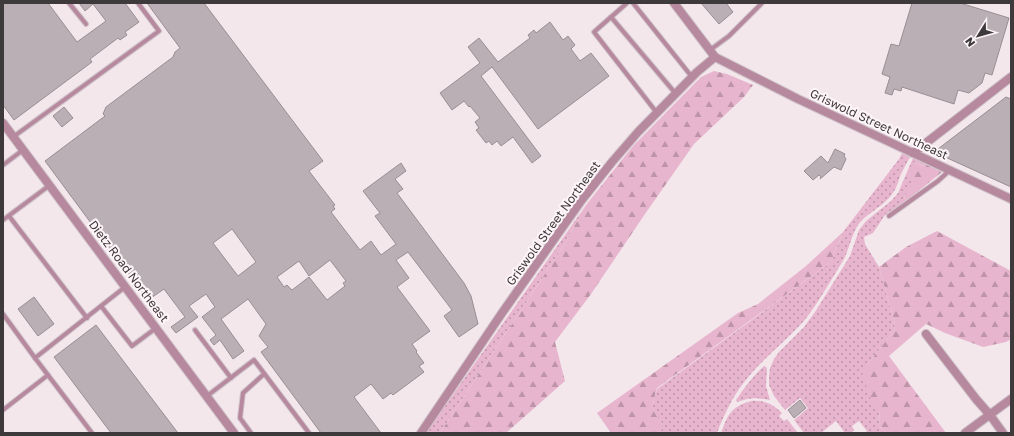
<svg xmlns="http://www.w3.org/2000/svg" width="1014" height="436" viewBox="0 0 1014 436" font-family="'Golos Text',sans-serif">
<defs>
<pattern id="grass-dots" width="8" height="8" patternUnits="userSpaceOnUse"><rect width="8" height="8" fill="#e7b5cd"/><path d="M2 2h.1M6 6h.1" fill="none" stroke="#bd94a8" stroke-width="1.8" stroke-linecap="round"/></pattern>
<pattern id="forest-firs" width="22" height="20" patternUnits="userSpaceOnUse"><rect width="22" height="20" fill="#e7b5cd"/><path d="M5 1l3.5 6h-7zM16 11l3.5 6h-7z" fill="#bd94a8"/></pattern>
</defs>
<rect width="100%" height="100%" fill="#f3e7ec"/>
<g fill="url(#grass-dots)">
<path d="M902,153L910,157C907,162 904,168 901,174C897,184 897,189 889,198C880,208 866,214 858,225C852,234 849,249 844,259C831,280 819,302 804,321C787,340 767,355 750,375C735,392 725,412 717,433H660L663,425L656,415L652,407L657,389L831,262L843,232L899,159Z"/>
<path d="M913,158L927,165L924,166L914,162L912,179L914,183L904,197L906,201L885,215L873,233L864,237L865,244L879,267L895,324L894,331L867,365L880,409L879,426L886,433H865L867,431L859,421L852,426L854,430C851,434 851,433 845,433L836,421L821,433H804L794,420L808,408L800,398L785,410L774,396L769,385V376L770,368L774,359L779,352L804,327L815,312L850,256L859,230L866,221L891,201L898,193Z"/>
<path d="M586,205L564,245L440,433H426Z"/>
<path d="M764,366L766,367L767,369L766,386L770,400L756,398L747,399L737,402L736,400C744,388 753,376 764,366Z"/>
<path d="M751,401C765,400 773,404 782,413L779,416L784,421L787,419L798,433H721C728,414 731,407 751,401Z"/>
</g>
<g fill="url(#forest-firs)">
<path d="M714,71L727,74L753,85L744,97L694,144L645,214L591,294L555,342L565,381L506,433H440L564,245L586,205L633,146L701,77Z"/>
<path d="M914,162L923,166L927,165L942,172L906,201L904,197L913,183L908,173L911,166Z"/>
<path d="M937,231L1011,271V339L1006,342L983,347L945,333L926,324L889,356L946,433H886L879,426L880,409L873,405L862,375L867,365L894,331L895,324L879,267L906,247Z"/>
<path d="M843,232L831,262L657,388L652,407L656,415L663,425L660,433H611L597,413L738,313L758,304L806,266Z"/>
</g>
<g fill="#baafb4" stroke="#998e93" fill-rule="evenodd">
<path d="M3,3H48L77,42L106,21L93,4L85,11L79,3H125L139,22L125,32L127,35L120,40L118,38L90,59L92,62L14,120L3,105Z"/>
<path d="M147,3H204L323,161L309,171L335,205L333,206L335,209L331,212L360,250L371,241L381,255L396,244L375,216L380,213L363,191L401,163L406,171L395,179L403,189L397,193L464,283L471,296L478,324L459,337L444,316L452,310L408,252L396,260L409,278L397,287L430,331L412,344L417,351L416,352L424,363L419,366L424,372L393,395L391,393L383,399L371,384L354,397L381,433H321L261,352L268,347L259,336L266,324L248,299L221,319L244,351L233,359L220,340L214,345L210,340L216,335L202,317L215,307L206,294L189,306L198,317L176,333L171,327L185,317L164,289L148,300L45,161L105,116L103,114L106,107L173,57L175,52L180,48ZM232,229L256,262L238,276L213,243ZM330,260L346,281L343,283L345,286L327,300L309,277L292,290L287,285L284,287L277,277L299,261L309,276Z"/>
<path d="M701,3H726L733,12L719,24Z"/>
<path d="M912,3H960L1009,18L992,75L985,73L982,83L969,93L958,90L954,104L902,87L901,91L894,89L892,95L885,93L890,77L882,74L891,44L899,46Z"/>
<path d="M550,22L563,40L568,36L575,45L571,49L580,61L591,53L609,76L538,129L492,67L481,76L541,156L532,163L513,137L501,146L497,141L492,145L489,141L486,143L476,130L479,128L475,122L480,118L470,106L469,107L464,101L452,110L440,93L480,63L468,47L479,38L498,62L530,38L528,35L534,30L536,33Z"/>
<path d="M1006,97L1011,99V187L934,152Z"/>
<path d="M64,107L73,118L62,127L53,116Z"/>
<path d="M835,149L845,154L844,156L846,159L841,170L834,167L820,179L821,177L819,175L813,180L804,171L821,156L828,163Z"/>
<path d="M34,297L54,324L38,336L18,309Z"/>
<path d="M96,325L178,433H111L54,357Z"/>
<path d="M800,400L806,408L794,418L788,410Z"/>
</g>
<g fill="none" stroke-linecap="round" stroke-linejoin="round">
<defs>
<g id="service">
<path d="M69,3L86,24"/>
<path d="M627,3L594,32L657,113"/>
<path d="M633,3L692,77"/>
<path d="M611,17L676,94"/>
<path d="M710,50L729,36L762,3"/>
<path d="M13,137L159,31L138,3"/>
<path d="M3,165L23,150"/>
<path d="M9,216L87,318"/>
<path d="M889,216L938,181L950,170"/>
<path d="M3,220L50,185"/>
<path d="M101,306L132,346L156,328"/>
<path d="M3,314L35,358L125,287"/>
<path d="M195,330L231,378"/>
<path d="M35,358L92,433"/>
<path d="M207,396L254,360L309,433"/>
<path d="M3,410L48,375"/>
<path d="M251,433L240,418L243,393L264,374"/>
</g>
<g id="minor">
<path d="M674,3L715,57L798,99L1011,199"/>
<path d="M3,123L234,433"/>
<path d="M913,153L1011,77"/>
<path d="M926,334L976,399L990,415L1003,433"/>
<path d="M421,433L502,313L581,201L612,162L638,132L697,72L715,57"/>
<path d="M965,433L1011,399"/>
</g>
</defs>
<use href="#service" stroke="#cfc4c9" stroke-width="6"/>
<use href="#minor" stroke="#cfc4c9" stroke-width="10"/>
<use href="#service" stroke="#b7899f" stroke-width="4"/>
<use href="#minor" stroke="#b7899f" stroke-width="8"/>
</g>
<g text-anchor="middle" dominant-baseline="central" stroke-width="4" stroke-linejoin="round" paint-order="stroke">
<g font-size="12" fill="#3e393b" stroke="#fef5f9">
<text transform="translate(879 124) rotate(25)">Griswold Street Northeast</text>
<text transform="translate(553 223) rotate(-54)">Griswold Street Northeast</text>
<text transform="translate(129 271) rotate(53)">Dietz Road Northeast</text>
</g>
</g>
<rect width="1014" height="436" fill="none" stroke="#3e393b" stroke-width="8"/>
<g transform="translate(978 36) rotate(233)" stroke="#fef5f9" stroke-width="3" paint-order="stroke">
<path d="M0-3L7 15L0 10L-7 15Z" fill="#3e393b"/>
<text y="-6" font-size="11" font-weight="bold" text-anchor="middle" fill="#3e393b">N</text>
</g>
</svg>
